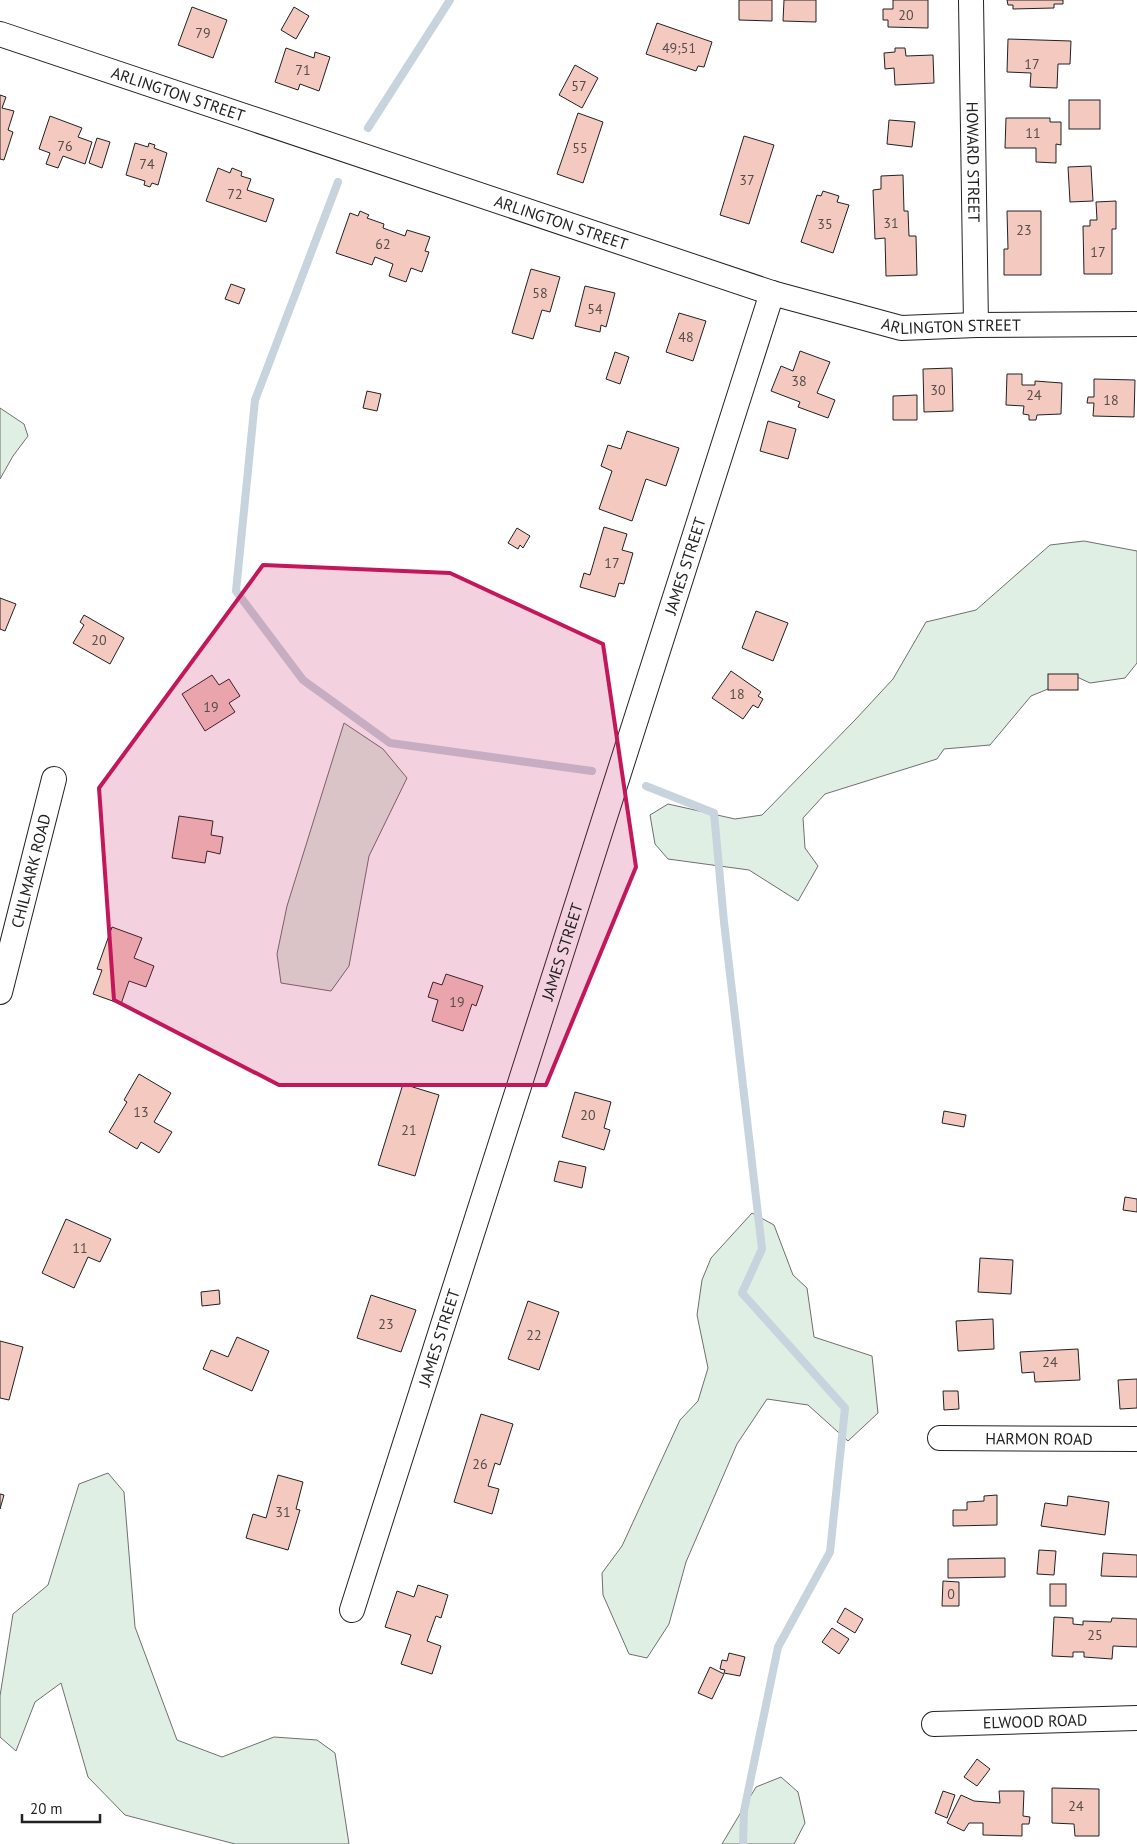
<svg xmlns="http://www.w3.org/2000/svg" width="1137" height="1844" viewBox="0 0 1137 1844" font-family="'PT Sans',sans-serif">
<rect width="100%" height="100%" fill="#fff"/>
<g fill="#e0efe3" stroke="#6f6f6f">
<path d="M0,408L24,424L28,436L13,456L0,479Z"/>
<path d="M1084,541L1137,551V663L1125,678L1090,683L1077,677L1031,696L990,745L944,749L937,759L825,794L803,818L805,848L818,866L798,901L749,870L668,859L655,844L650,815L668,804L735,819L762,815L855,720L893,679L926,622L976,610L1050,545Z"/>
<path d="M344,723L383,749L407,778L369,856L349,966L331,991L281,983L277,954L287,906Z"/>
<path d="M752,1213L774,1225L793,1275L807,1288L814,1337L872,1356L878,1413L848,1441L808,1405L767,1399L737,1444L686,1562L669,1624L647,1658L629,1654L603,1595L602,1573L622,1546L680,1420L698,1401L708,1368L697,1315L702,1280L711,1258Z"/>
<path d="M108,1473L124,1492L135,1627L177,1740L222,1757L274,1737L317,1740L335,1753L349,1844H235L125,1815L88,1777L61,1683L35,1702L16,1751L0,1737V1696L13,1614L48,1585L79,1484Z"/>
<path d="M781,1777L798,1792L805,1823L794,1844H722L756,1787Z"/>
</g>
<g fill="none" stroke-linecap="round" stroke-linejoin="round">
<g stroke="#c7d3dd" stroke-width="8">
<path d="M368,128L450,0"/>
<path d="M338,182L255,400L236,591L303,680L390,743L592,771"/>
<path d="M646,786L714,813L724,922L762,1249L742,1293L845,1408L830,1552L778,1647L744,1811L743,1844"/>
</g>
</g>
<g fill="#f3c9c0" stroke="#222">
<path d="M739,0H772V21L739,20Z"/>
<path d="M784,0H816V22L783,21Z"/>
<path d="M893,0H928V28L888,27V20H883V9H893Z"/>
<path d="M1007,0H1063V4H1054V8L1013,9V5H1008Z"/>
<path d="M192,7L227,20L213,58L178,45Z"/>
<path d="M294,7L309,16L296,39L281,30Z"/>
<path d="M657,23L712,42L704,67L698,66L696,71L646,54Z"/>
<path d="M1008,39L1071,41L1070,64H1058L1057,88L1030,87L1031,73L1007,72Z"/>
<path d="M286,48L314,58L315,52L330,57L319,91L300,84L298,90L275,82Z"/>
<path d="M895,48H905L906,56L933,55L934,83L895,85L894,68L885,69L884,53L895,52Z"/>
<path d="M575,65L598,78L582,108L559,95Z"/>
<path d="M0,95L6,97L2,108L14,111L8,130L13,132L4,160L0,159Z"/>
<rect x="1069" y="100" width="31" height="29"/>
<path d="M578,113L603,122L583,183L557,174Z"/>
<path d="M50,116L82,128L78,137L92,142L85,164L63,156L58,168L46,164L50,153L39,149Z"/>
<path d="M1006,118H1050V122H1061V145L1056,144V163L1036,162V148H1005Z"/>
<path d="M889,120L915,122L912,147L887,144Z"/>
<path d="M744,136L774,145L749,224L720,215Z"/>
<path d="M97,138L110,142L102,168L89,163Z"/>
<path d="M135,143L148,147L149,143L155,145L154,148L167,153L158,185L152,183L150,187L144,185L145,181L126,175Z"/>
<path d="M1091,166L1093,201L1070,202L1068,167Z"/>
<path d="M218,168L230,173L232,168L242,172L241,176L251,179L247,190L274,199L266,222L206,201Z"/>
<path d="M903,175L904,211H908L909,236H916L917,275L886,276L885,238L875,239L873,190L881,189V176Z"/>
<path d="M823,191L839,196L837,202L849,205L833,253L801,242L817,195L821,196Z"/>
<path d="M1116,201V229H1112V274H1084L1083,226H1090V220H1097L1096,202Z"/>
<path d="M360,211L369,215L367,218L384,224L383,228L405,236L407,230L430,237L425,251L429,252L422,272L411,268L406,282L389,276L393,264L375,257L372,265L336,253L350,213L358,216Z"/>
<path d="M1007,211H1041V275H1004V249H1008Z"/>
<path d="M531,269L560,277L550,312L542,310L533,339L512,333Z"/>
<path d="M231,284L245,289L239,304L225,299Z"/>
<path d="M585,286L615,293L606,327L601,325L600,332L575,326Z"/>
<path d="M679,313L706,321L693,361L666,352Z"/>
<path d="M800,351L830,362L817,393L835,400L828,418L798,407L800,402L771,391L781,366L793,371Z"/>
<path d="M615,352L629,357L620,384L606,379Z"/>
<path d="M952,368L953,411L924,412L923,369Z"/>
<path d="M1007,374H1022V385H1035V381L1062,383L1061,414L1037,415L1036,420H1029V415L1023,414L1024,406L1006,405Z"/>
<path d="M1094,379L1135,380L1134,417L1093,416L1094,403H1087L1088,397H1094Z"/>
<path d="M367,391L381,394L377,411L363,408Z"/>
<path d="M917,395V420H893V396Z"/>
<path d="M768,421L796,429L788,459L760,451Z"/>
<path d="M627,431L679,448L666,486L646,479L632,521L599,509L612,471L601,466L608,445L621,449Z"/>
<path d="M604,527L627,534L622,550L633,553L624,584L619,583L615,597L580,587L584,573L590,575Z"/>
<path d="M517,528L530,536L523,548L520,545L518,549L508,543Z"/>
<path d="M0,598L16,604L5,631L0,629Z"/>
<path d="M756,611L788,623L773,661L742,648Z"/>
<path d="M84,615L124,638L110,664L73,643L84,625L80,622Z"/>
<path d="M731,671L761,692L758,696L763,699L758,708L753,705L743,719L712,698Z"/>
<rect x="1048" y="674" width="30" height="16"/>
<path d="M212,675L219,685L229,679L240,696L229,703L235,712L205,731L182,694Z"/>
<path d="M179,816L213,821L211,835L223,837L220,854L207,851L205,863L172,858Z"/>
<path d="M112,927L142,938L134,958L154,966L146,987L129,981L121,1004L93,994L102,970L97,969Z"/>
<path d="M446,974L483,986L476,1006L472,1004L463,1031L432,1021L438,1000L428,997L433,982L442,985Z"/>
<path d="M139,1074L171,1093L154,1122L172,1132L159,1153L141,1142L137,1149L109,1132L127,1102L124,1100Z"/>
<path d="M403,1084L439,1095L415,1176L378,1165Z"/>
<path d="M575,1092L611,1102L604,1128L610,1130L604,1150L562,1137Z"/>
<path d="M944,1111L966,1115L964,1127L942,1123Z"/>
<path d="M559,1161L586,1167L582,1188L554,1181Z"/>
<path d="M1125,1197L1137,1199V1212L1123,1210Z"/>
<path d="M66,1219L111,1239L100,1262L88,1257L74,1288L42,1273Z"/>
<path d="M980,1258L1013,1260L1011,1294L978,1292Z"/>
<path d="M219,1290L220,1304L202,1306L201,1292Z"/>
<path d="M371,1295L416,1310L401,1352L357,1338Z"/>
<path d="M528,1301L559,1312L539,1370L508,1359Z"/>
<path d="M993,1319L994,1349L958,1351L956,1321Z"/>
<path d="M237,1337L269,1351L252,1391L203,1369L211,1350L228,1357Z"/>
<path d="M0,1341L23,1347L9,1400L0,1398Z"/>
<path d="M1078,1349L1080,1380L1035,1382L1034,1372L1022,1373L1020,1352Z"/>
<path d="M1137,1379V1408L1120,1409L1118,1380Z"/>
<path d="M943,1391H958L959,1409L944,1410Z"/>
<path d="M481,1414L513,1424L500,1465L495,1463L488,1486L499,1489L492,1514L454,1502Z"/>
<path d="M278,1475L303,1482L296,1509L300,1510L288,1550L246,1538L253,1514L266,1518Z"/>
<path d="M0,1494L4,1495L0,1509Z"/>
<path d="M997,1495V1525L953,1526V1510H967V1502L984,1501V1496Z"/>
<path d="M1068,1496L1109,1502L1105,1535L1041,1526L1045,1503L1067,1506Z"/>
<path d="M1039,1550L1056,1551L1054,1575L1037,1574Z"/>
<path d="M1103,1553L1137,1555V1577L1101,1576Z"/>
<path d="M1005,1558V1577L948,1578V1559Z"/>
<path d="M943,1581L959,1582V1606H942Z"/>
<rect x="1050" y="1584" width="16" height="22"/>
<path d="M418,1585L448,1595L441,1618L436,1616L427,1641L441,1646L432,1674L401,1664L411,1635L385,1627L397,1591L414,1597Z"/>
<path d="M845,1608L863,1619L855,1633L837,1622Z"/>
<path d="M1054,1617L1073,1618V1624L1083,1625V1621L1111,1622L1112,1618L1137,1619V1647L1113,1646L1112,1659L1084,1657V1652H1073V1657L1052,1656Z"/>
<path d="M832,1628L849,1639L839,1654L822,1642Z"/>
<path d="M729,1653L745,1657L740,1676L724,1673L725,1670L720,1669L722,1660L727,1661Z"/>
<path d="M710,1667L724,1674L712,1699L698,1693Z"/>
<path d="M977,1759L990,1769L977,1786L964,1777Z"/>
<path d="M1052,1788L1099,1789V1836H1075L1074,1824L1052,1823Z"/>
<path d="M943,1791L955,1795L947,1818L935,1813Z"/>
<path d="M999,1791H1024L1023,1816L1030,1817L1029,1824H1022V1836L983,1835V1823H969L964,1831L947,1823L961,1795L974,1801L1000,1803Z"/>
</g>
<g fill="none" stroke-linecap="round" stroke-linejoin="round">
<defs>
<g id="street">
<path id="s1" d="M971,0L976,325"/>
<path id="s2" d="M0,34L772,293L901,328L976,325L1137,324"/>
<path id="s3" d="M0,992L54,779"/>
<path id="s4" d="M940,1438L1137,1439"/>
<path id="s5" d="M352,1610L772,293"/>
<path id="s6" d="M934,1724L1137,1718"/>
</g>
</defs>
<use href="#street" stroke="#222" stroke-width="26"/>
<use href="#street" stroke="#fff" stroke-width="24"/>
</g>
<path fill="#c2185b" fill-opacity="0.2" stroke="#c2185b" stroke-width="4" stroke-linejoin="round" d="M263,565L450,573L603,644L636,867L546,1085H279L114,1000L99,788Z"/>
<g text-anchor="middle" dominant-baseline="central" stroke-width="4" stroke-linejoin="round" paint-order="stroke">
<g font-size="14" fill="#564c4a">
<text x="906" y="15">20</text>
<text x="203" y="33">79</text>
<text x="679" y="48">49;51</text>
<text x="1032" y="64">17</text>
<text x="303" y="70">71</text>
<text x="579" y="86">57</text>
<text x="1033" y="133">11</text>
<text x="65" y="146">76</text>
<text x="580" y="148">55</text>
<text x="147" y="164">74</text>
<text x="747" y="180">37</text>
<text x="235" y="194">72</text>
<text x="891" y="223">31</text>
<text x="825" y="224">35</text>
<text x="1024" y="230">23</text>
<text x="383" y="244">62</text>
<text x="1098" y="252">17</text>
<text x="540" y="293">58</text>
<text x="595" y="309">54</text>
<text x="686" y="337">48</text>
<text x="799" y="381">38</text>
<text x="938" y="390">30</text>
<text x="1034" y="395">24</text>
<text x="1111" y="400">18</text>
<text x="612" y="563">17</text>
<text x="99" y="640">20</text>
<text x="737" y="694">18</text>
<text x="211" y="707">19</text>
<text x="457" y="1002">19</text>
<text x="141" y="1112">13</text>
<text x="588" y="1115">20</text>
<text x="409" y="1130">21</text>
<text x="80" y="1248">11</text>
<text x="386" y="1324">23</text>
<text x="534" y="1335">22</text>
<text x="1050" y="1362">24</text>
<text x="480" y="1464">26</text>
<text x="283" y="1512">31</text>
<text x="951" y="1594">0</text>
<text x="1095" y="1635">25</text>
<text x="1076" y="1806">24</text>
</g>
<g font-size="16" fill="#222" stroke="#fff">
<text stroke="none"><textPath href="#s2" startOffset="188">ARLINGTON STREET</textPath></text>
<text stroke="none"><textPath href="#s1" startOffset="162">HOWARD STREET</textPath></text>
<text stroke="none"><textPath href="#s2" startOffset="592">ARLINGTON STREET</textPath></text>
<text stroke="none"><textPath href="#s2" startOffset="998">ARLINGTON STREET</textPath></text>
<text stroke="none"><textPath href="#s5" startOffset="1096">JAMES STREET</textPath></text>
<text stroke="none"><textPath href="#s3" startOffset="125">CHILMARK ROAD</textPath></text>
<text stroke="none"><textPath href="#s5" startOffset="691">JAMES STREET</textPath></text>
<text stroke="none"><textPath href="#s5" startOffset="286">JAMES STREET</textPath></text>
<text stroke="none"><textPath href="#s4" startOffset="99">HARMON ROAD</textPath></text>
<text stroke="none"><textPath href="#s6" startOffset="101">ELWOOD ROAD</textPath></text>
</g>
</g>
<path d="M22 1814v8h78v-8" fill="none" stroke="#222222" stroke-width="2.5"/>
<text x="30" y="1814" font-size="15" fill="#222222" stroke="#ffffff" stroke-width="4" paint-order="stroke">20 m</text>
</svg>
